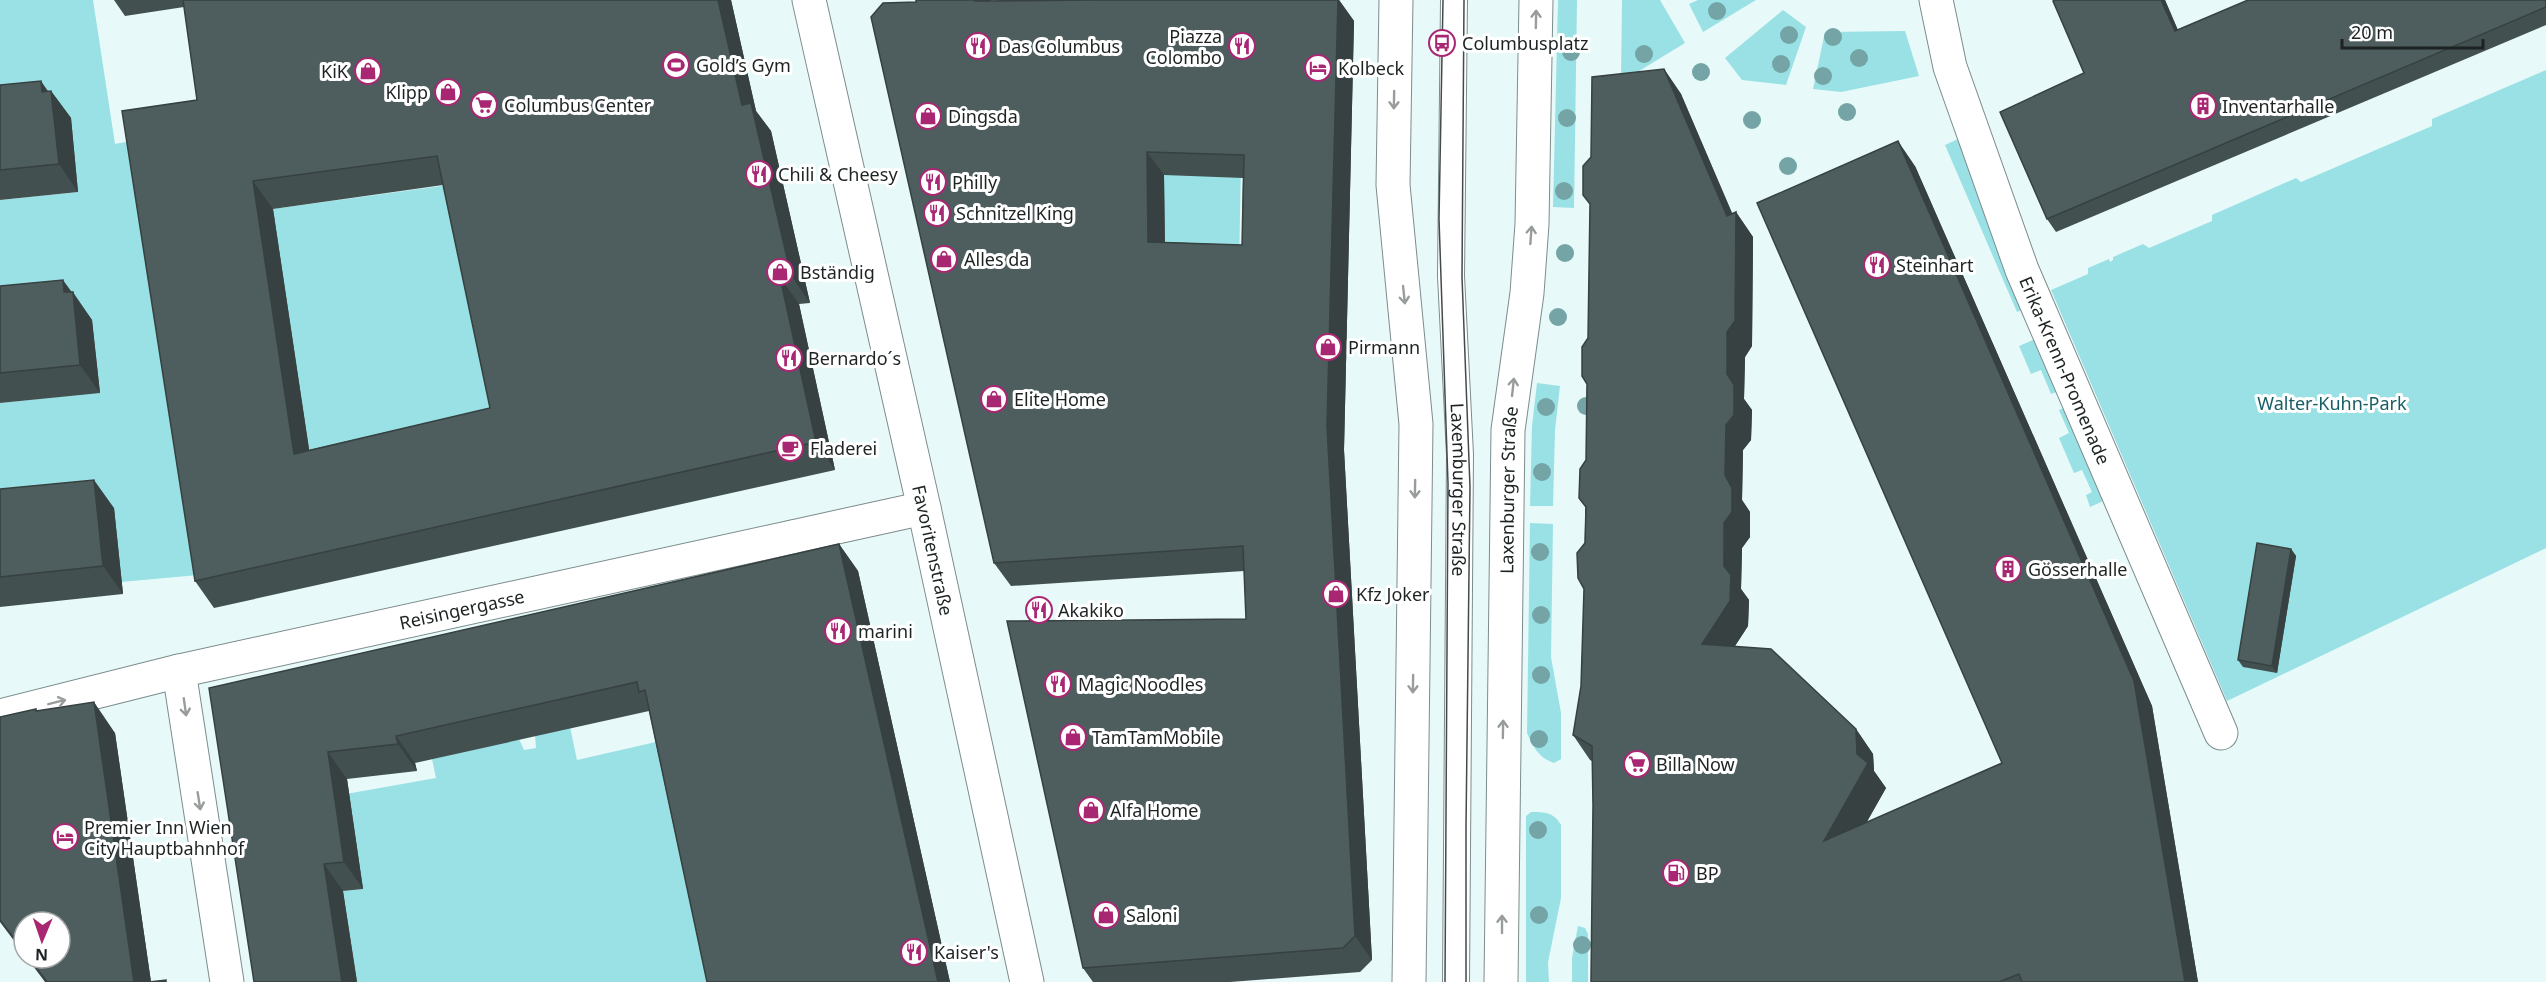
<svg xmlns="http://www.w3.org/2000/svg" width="2546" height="982" viewBox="0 0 2546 982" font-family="'Noto Sans',sans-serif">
<rect width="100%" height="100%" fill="#e7f9f9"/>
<g fill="#9ae1e5">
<path d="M0,0H93L115,144L141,139L209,574L121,582L0,519V403L100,392L92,320L0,316V200L78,192L71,119L0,115Z"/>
<path d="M1558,0H1577L1574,208L1553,207Z"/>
<path d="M1622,0H1660L1685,43L1621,82Z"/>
<path d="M1698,0H1756L1703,32L1689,4Z"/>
<path d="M1783,10L1806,27L1786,85L1742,80L1725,58Z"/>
<path d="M1905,31L1919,76L1841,92L1813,89L1825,32Z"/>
<path d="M2546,70V548L2227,701L2051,290L2088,274V268L2109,259L2110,262L2113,260V257L2143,244L2149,248L2212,221V215L2296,178L2301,182L2432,126V119Z"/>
<path d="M1240,109L1244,116H1258L1263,110L1268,116L1267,164H1241L1239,268L1165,266L1163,164L1120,165V257L1051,256L1043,199L1089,200V164H1059V122L1053,121L1054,113L1163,114V110Z"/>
<path d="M1958,139L1998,217L2030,307L2017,312L1945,145Z"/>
<path d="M456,184L510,436L302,485L273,209Z"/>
<path d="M2042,336L2065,389L2051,394L2041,370L2031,374L2019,346Z"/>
<path d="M1537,383L1560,386L1555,430L1553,506H1530L1532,426Z"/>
<path d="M2071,405L2112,497L2090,507L2086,495L2092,492L2082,470L2074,473L2059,438L2069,433L2059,410Z"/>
<path d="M1530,523L1553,524L1551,657L1561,713V759L1554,763C1539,758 1533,747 1527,733Z"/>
<path d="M570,727L577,760L669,739L721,982H357L343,891L362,889L329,797L436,778L432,759L519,739L524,750L536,748L535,735Z"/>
<path d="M1531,812C1544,812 1554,812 1561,825V898L1548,962L1549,982H1526V816Z"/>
<path d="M1578,926L1585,928L1588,934V982H1572V958Z"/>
</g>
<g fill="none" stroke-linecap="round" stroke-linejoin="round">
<defs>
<g id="service">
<path id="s1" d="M1454,0L1451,276L1460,455L1456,982"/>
</g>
<g id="pedestrian">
<path id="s2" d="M809,0L924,508L1027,982"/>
<path id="s3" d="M1936,0L1950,67L2022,270L2221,733"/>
<path d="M792,537L924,508"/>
</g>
<g id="minor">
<path d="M179,671L227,982"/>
<path id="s4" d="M0,716L179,671L792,537"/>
</g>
<g id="primary">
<path d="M1396,0L1393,185L1416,424L1409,982"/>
<path id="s5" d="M1501,982L1508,430L1527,293L1532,224L1536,0"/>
</g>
</defs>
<use href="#service" stroke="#7d8c8d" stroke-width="28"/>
<use href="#pedestrian" stroke="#7d8c8d" stroke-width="35"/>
<use href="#minor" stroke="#7d8c8d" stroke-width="35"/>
<use href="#primary" stroke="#7d8c8d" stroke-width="35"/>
<use href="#service" stroke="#fff" stroke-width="26"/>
<use href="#pedestrian" stroke="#fff" stroke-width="33"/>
<use href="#minor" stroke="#fff" stroke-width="33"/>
<use href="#primary" stroke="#fff" stroke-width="33"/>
<g stroke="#424a4a" stroke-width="1.5">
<path d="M1443,0L1439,219L1448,483L1445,982"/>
<path d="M1464,0L1462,277L1470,487L1466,827V982"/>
</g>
</g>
<g fill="#74a4a6">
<circle cx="1717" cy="11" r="9"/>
<circle cx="1789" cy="35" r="9"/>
<circle cx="1833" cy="37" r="9"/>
<circle cx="1571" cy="52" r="9"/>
<circle cx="1644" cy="54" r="9"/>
<circle cx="1859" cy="58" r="9"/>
<circle cx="1781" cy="64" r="9"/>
<circle cx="1701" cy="72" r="9"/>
<circle cx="1823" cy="76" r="9"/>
<circle cx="1847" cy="112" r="9"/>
<circle cx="1567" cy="118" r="9"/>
<circle cx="1752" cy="120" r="9"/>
<circle cx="1788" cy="166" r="9"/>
<circle cx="1564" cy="191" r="9"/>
<circle cx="1565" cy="253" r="9"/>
<circle cx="1558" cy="317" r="9"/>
<circle cx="1586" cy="406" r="9"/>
<circle cx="1546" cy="407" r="9"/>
<circle cx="1542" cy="472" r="9"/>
<circle cx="1540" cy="552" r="9"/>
<circle cx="1541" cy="615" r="9"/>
<circle cx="1541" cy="675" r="9"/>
<circle cx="1539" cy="739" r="9"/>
<circle cx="1538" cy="830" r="9"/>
<circle cx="1539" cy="915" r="9"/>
<circle cx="1582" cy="945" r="9"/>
</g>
<g fill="#435050" fill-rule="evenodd">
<path d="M114,0H731L756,111L771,131L810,303L799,304L835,470L214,608L195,581L197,100L184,7L125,16ZM443,185L490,408L309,450L273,209Z"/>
<path d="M991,0V1L1094,0H1339L1354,21L1344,450L1372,960L1360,972L1230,982H1093L1083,968L1246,619L1244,571L1011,586L994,563ZM1164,175L1243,178L1242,245L1165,242Z"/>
<path d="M2055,0H2165L2178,30L2546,0V25L2056,232L2047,219L2084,73Z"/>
<path d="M1664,69L1681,94L1732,214L1736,212L1753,237L1752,346L1745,357L1744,399L1752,410L1751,440L1743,450L1742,500L1750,512V537L1742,548L1741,589L1749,600L1748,626L1735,646L1856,729L1873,754L1874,771L1886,788L1866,823L2002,763L1915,166L2152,706L2198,982H1591L1593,805L1592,761L1590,760L1573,735L1581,686L1584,589L1588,338Z"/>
<path d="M0,85L48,91H51L71,118L78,192L0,200Z"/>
<path d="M0,286L73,292L92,320L100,393L0,403Z"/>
<path d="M0,489L114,508L123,594L0,607Z"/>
<path d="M839,544L858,571L950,982H707L649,711L415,763L417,771L347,779L363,889L343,891L357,982L209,688Z"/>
<path d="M2291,549L2296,556L2277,673L2243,667L2238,660Z"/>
<path d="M38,711L115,733L151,982H167H45L27,958H60L24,922V954L0,922V717Z"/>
</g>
<g fill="#374141">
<path d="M718,0H731L756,111L771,131L810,303L791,275L742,105Z"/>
<path d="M975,0H991V25L975,1Z"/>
<path d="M1338,0H1339L1354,21L1344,450L1372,960L1355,936L1327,426Z"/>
<path d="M2161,0H2165L2184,45L2175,31Z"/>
<path d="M1664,69L1681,94L1736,222V212L1753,237L1752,346L1745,357L1744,399L1752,410L1751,440L1743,450L1742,500L1750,512V537L1742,548L1741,589L1749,600L1748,626L1720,669L1702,644L1724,566L1727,332V216Z"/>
<path d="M41,81L52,97L51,91L71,118L78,192L59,164L42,92Z"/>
<path d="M1898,141L1915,166L2152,706L2198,982H2185Z"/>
<path d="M1147,152L1164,175L1165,266L1148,242Z"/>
<path d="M253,181L273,209L314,482L294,454Z"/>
<path d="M780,277L799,304L835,470L816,442Z"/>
<path d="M63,280L92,320L100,393L80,365L64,292Z"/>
<path d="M94,480L114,508L123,594L103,566Z"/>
<path d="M839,544L858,571L950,982H938Z"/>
<path d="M2291,549L2296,556L2277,673L2272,666Z"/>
<path d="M94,702L115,733L151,982H134Z"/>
<path d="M1856,729L1873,754L1874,771L1886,788L1842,866L1824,841L1857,754Z"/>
<path d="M396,736L415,763L417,771L398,744Z"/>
<path d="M328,752L347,779L363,889L344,862Z"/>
<path d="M324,864L343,891L357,982H342Z"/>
</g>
<g fill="#4e5d5d" stroke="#374141" stroke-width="1.5" fill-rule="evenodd">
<path d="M183,0H718L742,105L751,103L791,275L780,277L816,442L195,581L122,111L197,100ZM437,156L490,408L294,454L253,181Z"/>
<path d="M916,0H975V1L1094,0H1338L1327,426L1355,936L1343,948L1083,968L1007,621L1246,619L1243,546L994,563L871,17L883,3L916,2ZM1147,152L1244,155L1242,245L1148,242Z"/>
<path d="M2055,0H2161L2175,31L2248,0H2546V7L2047,219L2000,112L2084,73L2053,1Z"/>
<path d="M1664,69L1727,216L1736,212L1735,321L1727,332V374L1734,385V415L1726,425L1725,475L1732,488V512L1724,523V566L1731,575L1730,601L1702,644L1771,649L1856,729L1857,754L1868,763L1824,841L2002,763L1757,203L1898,141L2134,681L2185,982H2022L2019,974L1999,982H1591L1593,805L1592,746L1573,735L1581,686L1584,589L1578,578L1577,553L1585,543L1586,507L1579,498L1580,469L1586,460L1587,384L1582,376V347L1588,338L1590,204L1583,195V166L1591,157L1592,77Z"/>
<path d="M41,81L42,92L51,91L59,164L0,170V85Z"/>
<path d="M63,280L64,292H73L80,365L0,373V286Z"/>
<path d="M94,480L103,566L0,577V489Z"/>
<path d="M2257,543L2291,549L2272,666L2238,660Z"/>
<path d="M839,544L938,982H707L645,690L639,692L637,682L396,736L398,744L328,752L344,862L324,864L342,982H254L209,688Z"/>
<path d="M94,702L134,982H47L29,958H60V922H24V952L0,920V717L36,709V711Z"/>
<path d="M166,980V982H149Z"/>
</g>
<defs><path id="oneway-shaft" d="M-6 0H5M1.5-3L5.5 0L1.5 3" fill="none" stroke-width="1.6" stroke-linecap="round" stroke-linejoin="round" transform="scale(1.5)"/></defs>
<g stroke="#999c9c">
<use href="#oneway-shaft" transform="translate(1536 19) rotate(-89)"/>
<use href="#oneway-shaft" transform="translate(1394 100) rotate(91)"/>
<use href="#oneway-shaft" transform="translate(1531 235) rotate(-86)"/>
<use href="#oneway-shaft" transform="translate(1404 295) rotate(84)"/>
<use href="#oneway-shaft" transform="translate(1513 387) rotate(-84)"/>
<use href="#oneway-shaft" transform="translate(1415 489) rotate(91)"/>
<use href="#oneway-shaft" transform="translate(1413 684) rotate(91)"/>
<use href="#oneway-shaft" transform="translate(57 702) rotate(-14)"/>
<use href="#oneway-shaft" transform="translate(185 707) rotate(82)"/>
<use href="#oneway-shaft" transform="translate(1503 729) rotate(-89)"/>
<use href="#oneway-shaft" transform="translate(199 801) rotate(81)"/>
<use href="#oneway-shaft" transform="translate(1502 924) rotate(-90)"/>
</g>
<defs>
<symbol id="bus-ring" viewBox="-11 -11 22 22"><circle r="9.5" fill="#fff" stroke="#a92672" stroke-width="1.5"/><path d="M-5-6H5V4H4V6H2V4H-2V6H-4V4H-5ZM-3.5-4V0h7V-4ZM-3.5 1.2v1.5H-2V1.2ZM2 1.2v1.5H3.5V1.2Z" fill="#a92672"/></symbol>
<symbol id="restaurant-ring" viewBox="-11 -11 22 22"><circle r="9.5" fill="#fff" stroke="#a92672" stroke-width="1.5"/><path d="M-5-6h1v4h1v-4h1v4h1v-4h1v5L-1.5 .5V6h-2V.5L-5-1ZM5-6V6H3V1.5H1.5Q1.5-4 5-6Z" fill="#a92672"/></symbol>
<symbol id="stadium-ring" viewBox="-11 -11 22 22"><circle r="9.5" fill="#fff" stroke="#a92672" stroke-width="1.5"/><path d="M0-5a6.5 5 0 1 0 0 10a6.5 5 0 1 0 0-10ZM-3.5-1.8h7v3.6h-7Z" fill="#a92672"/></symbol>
<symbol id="hotel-ring" viewBox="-11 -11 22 22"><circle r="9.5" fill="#fff" stroke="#a92672" stroke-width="1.5"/><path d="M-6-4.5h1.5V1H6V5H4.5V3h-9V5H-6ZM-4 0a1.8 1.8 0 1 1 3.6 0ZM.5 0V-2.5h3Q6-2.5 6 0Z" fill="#a92672"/></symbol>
<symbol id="shop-ring" viewBox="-11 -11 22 22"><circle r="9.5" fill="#fff" stroke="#a92672" stroke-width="1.5"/><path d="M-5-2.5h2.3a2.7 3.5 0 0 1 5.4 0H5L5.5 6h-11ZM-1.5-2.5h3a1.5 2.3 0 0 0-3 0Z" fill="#a92672"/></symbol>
<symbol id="supermarket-ring" viewBox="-11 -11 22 22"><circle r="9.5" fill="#fff" stroke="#a92672" stroke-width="1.5"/><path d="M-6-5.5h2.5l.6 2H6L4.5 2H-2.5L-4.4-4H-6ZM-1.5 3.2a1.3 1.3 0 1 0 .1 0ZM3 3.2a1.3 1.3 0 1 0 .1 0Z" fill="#a92672"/></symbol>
<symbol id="building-ring" viewBox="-11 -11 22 22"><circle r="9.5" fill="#fff" stroke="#a92672" stroke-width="1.5"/><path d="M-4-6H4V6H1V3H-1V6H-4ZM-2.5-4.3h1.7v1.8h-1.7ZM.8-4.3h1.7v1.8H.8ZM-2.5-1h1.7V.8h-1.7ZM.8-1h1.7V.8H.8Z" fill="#a92672"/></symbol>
<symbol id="cafe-ring" viewBox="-11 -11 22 22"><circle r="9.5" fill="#fff" stroke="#a92672" stroke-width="1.5"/><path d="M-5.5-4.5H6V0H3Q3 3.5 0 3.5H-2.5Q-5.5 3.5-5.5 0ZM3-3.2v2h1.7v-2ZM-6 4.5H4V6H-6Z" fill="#a92672"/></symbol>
<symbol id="fuel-ring" viewBox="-11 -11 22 22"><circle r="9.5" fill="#fff" stroke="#a92672" stroke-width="1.5"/><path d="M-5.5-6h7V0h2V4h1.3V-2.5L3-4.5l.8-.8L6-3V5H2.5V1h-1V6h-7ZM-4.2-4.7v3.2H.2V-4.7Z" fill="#a92672"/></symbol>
</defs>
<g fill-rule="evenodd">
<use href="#bus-ring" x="1427" y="28" width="30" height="30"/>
<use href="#restaurant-ring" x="963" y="31" width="30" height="30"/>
<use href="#restaurant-ring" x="1227" y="31" width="30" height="30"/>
<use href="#stadium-ring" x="661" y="50" width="30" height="30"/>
<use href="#hotel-ring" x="1303" y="53" width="30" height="30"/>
<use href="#shop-ring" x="353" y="56" width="30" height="30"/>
<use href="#shop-ring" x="433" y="77" width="30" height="30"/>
<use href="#supermarket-ring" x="469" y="90" width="30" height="30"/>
<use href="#building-ring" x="2188" y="91" width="30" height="30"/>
<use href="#shop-ring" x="913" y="101" width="30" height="30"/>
<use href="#restaurant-ring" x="744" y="159" width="30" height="30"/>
<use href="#restaurant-ring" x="918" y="167" width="30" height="30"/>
<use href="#restaurant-ring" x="922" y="198" width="30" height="30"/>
<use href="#shop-ring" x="929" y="244" width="30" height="30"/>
<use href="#restaurant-ring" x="1862" y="250" width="30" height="30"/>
<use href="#shop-ring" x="765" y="257" width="30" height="30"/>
<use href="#shop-ring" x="1313" y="332" width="30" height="30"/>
<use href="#restaurant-ring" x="774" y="343" width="30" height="30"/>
<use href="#shop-ring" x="979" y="384" width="30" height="30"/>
<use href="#cafe-ring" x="775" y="433" width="30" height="30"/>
<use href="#building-ring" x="1993" y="554" width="30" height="30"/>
<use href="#shop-ring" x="1321" y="579" width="30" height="30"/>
<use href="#restaurant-ring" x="1024" y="595" width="30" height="30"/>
<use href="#restaurant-ring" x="823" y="616" width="30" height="30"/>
<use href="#restaurant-ring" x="1043" y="669" width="30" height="30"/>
<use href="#shop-ring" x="1058" y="722" width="30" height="30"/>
<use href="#supermarket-ring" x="1622" y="749" width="30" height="30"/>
<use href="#shop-ring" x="1076" y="795" width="30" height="30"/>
<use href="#hotel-ring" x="50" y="822" width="30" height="30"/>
<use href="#fuel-ring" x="1661" y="858" width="30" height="30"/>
<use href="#shop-ring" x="1091" y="900" width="30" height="30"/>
<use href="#restaurant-ring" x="899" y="937" width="30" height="30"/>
</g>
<g text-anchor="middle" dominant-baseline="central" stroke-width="6" stroke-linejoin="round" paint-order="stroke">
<g font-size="18" fill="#1d2323" stroke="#fff" text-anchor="start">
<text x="1222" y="36" text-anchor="end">Piazza<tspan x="1222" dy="21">Colombo</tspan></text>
<text x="1462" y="43">Columbusplatz</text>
<text x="998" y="46">Das Columbus</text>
<text x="696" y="65">Gold’s Gym</text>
<text x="1338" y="68">Kolbeck</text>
<text x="348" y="71" text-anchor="end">KiK</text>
<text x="428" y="92" text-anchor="end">Klipp</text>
<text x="504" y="105">Columbus Center</text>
<text x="2222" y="106">Inventarhalle</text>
<text x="948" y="116">Dingsda</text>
<text x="778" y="174">Chili &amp; Cheesy</text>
<text x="952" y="182">Philly</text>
<text x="956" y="213">Schnitzel King</text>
<text x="964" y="259">Alles da</text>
<text x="1896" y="265">Steinhart</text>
<text x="800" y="272">Bständig</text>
<text x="1348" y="347">Pirmann</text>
<text x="808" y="358">Bernardo´s</text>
<text x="1014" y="399">Elite Home</text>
<text x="810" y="448">Fladerei</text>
<text x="2028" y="569">Gösserhalle</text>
<text x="1356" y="594">Kfz Joker</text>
<text x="1058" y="610">Akakiko</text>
<text x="858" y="631">marini</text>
<text x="1078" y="684">Magic Noodles</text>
<text x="1092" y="737">TamTamMobile</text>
<text x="1656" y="764">Billa Now</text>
<text x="1110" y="810">Alfa Home</text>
<text x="84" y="827">Premier Inn Wien<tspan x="84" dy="21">City Hauptbahnhof</tspan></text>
<text x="1696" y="873">BP</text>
<text x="1126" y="915">Saloni</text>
<text x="934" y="952">Kaiser's</text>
</g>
<g font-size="18" fill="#1d2323" stroke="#fff">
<text stroke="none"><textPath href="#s3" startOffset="393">Erika-Krenn-Promenade</textPath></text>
<text stroke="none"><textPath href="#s5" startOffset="492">Laxenburger Straße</textPath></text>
<text stroke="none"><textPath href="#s1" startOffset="490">Laxemburger Straße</textPath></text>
<text stroke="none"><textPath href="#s2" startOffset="564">Favoritenstraße</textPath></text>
<text stroke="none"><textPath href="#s4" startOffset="474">Reisingergasse</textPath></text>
</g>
<g font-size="18" fill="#165f63" stroke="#fff">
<text x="2332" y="403">Walter-Kuhn-Park</text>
</g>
</g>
<g transform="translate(42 940) rotate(182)"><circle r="28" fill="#ffffff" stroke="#a5a7a7" stroke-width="1.5"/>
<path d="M0-4.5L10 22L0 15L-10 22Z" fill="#a92672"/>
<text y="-9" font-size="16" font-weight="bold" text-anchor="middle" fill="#1d2323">N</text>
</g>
<path d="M2342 39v9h141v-9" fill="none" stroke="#1d2323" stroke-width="3"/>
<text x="2351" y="39" font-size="18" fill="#1d2323" stroke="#ffffff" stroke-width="4.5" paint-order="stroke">20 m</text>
</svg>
